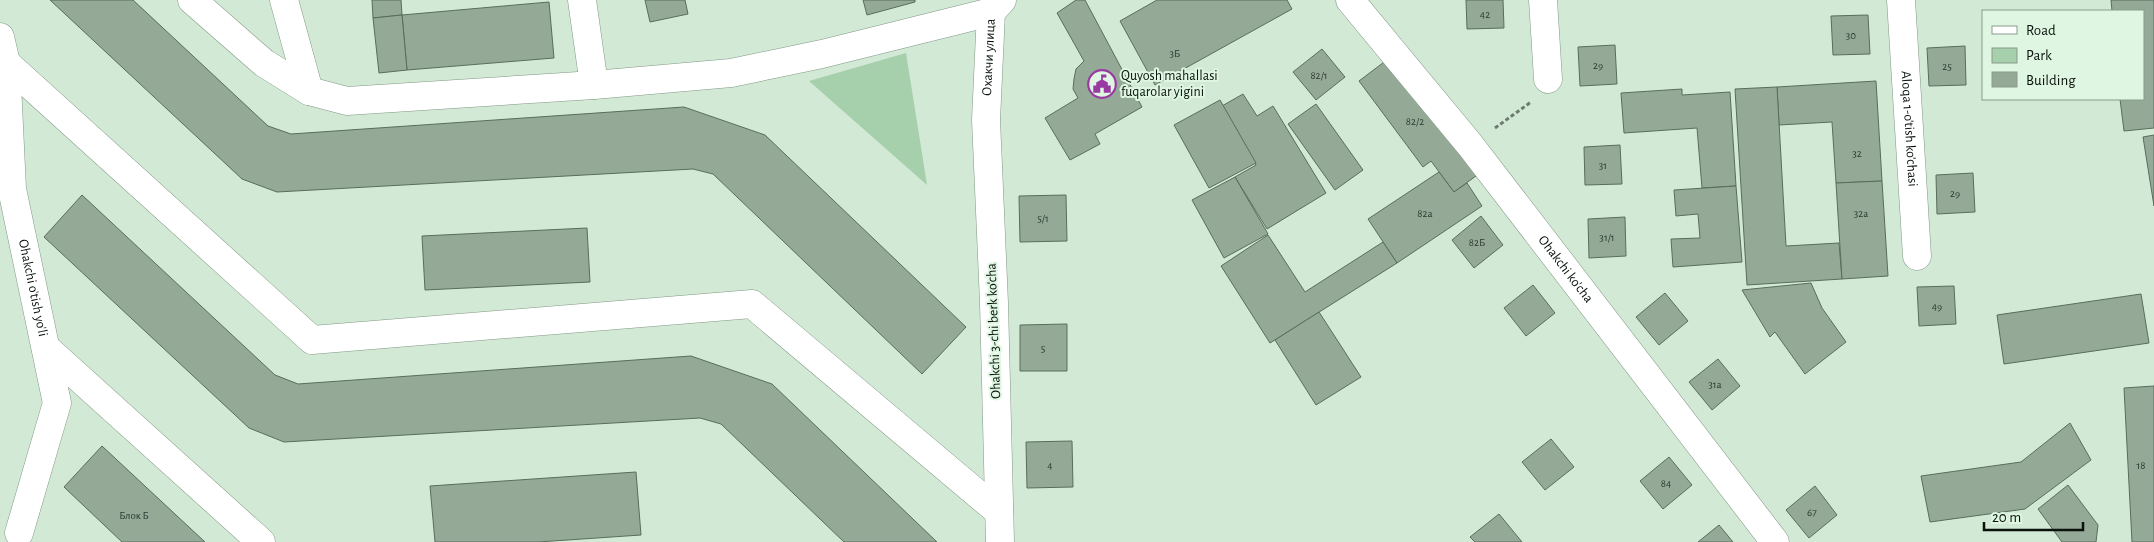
<svg xmlns="http://www.w3.org/2000/svg" width="2154" height="542" viewBox="0 0 2154 542" font-family="'Alegreya Sans',sans-serif">
<rect width="100%" height="100%" fill="#d2e9d5"/>
<path fill="#a6cfac" d="M906,53L927,185L809,81Z"/>
<g fill="#94aa97" stroke="#596d5c">
<path d="M50,0H133L268,126L291,134L684,107L765,135L966,327L922,374L713,174L693,169L277,192L242,179Z"/>
<path d="M372,0H401L402,15L373,18Z"/>
<path d="M645,0H685L688,14L650,22Z"/>
<path d="M863,0H915V2L867,15Z"/>
<path d="M1076,0H1085L1142,107L1095,134L1100,144L1070,160L1045,118L1078,98L1073,89L1074,79L1076,69L1084,61L1057,13Z"/>
<path d="M1157,0H1287L1292,9L1155,85L1120,21Z"/>
<path d="M1466,0H1503L1504,28L1467,29Z"/>
<path d="M2111,0H2154V128L2124,131L2120,99H2143V11H2112Z"/>
<path d="M549,2L554,58L407,70L402,15Z"/>
<path d="M402,15L407,70L379,73L373,18Z"/>
<path d="M1868,15L1870,54L1833,55L1831,16Z"/>
<path d="M1615,45L1617,84L1580,86L1578,47Z"/>
<path d="M1965,46L1966,85L1929,86L1927,48Z"/>
<path d="M1322,49L1345,77L1316,100L1293,72Z"/>
<path d="M1392,56L1480,173L1454,192L1431,161L1423,167L1359,81Z"/>
<path d="M1876,81L1882,181L1836,183L1832,122L1779,125L1777,87Z"/>
<path d="M1777,87L1786,246L1839,243L1842,279L1747,285L1735,89Z"/>
<path d="M1682,89V95L1730,92L1736,186L1702,188L1697,128L1624,133L1621,93Z"/>
<path d="M1243,94L1257,116L1273,106L1326,193L1267,229L1235,177L1256,165L1222,106Z"/>
<path d="M1220,100L1256,163L1209,188L1174,125Z"/>
<path d="M1316,104L1363,170L1335,190L1288,124Z"/>
<path d="M2154,135V206L2143,137Z"/>
<path d="M1620,145L1622,184L1585,185L1584,147Z"/>
<path d="M1439,172L1454,192L1467,183L1482,206L1397,263L1368,219Z"/>
<path d="M1973,173L1975,212L1937,214L1936,175Z"/>
<path d="M1235,177L1268,234L1224,258L1192,200Z"/>
<path d="M1882,181L1888,276L1842,279L1836,183Z"/>
<path d="M1736,186L1742,262L1673,267L1671,239L1700,238L1698,214L1676,216L1674,190Z"/>
<path d="M82,195L275,375L298,384L691,356L772,384L937,542H844L721,424L700,418L284,442L249,428L44,237Z"/>
<path d="M1066,195L1067,241L1020,242L1019,196Z"/>
<path d="M1481,216L1503,245L1474,268L1452,240Z"/>
<path d="M1625,217L1626,256L1589,258L1588,219Z"/>
<path d="M587,228L590,282L425,290L422,236Z"/>
<path d="M1268,235L1305,292L1383,242L1397,263L1270,343L1221,266Z"/>
<path d="M1811,283L1822,308L1846,342L1805,374L1775,332L1770,337L1742,290Z"/>
<path d="M1533,285L1555,313L1526,336L1504,308Z"/>
<path d="M1954,286L1956,324L1919,326L1917,287Z"/>
<path d="M1665,293L1688,321L1659,345L1636,317Z"/>
<path d="M2141,294L2149,343L2004,364L1997,315Z"/>
<path d="M1319,312L1361,377L1316,405L1275,340Z"/>
<path d="M1067,324V371H1020V325Z"/>
<path d="M1718,359L1740,386L1712,410L1689,382Z"/>
<path d="M2154,386V542H2132L2124,388Z"/>
<path d="M2070,423L2091,460L2025,509L1930,522L1921,476L2021,462Z"/>
<path d="M1551,439L1574,467L1545,490L1522,462Z"/>
<path d="M1072,441L1073,487L1027,488L1026,442Z"/>
<path d="M102,446L205,542H122L64,487Z"/>
<path d="M1669,457L1692,485L1663,509L1640,481Z"/>
<path d="M636,472L641,535L538,542H435L430,486Z"/>
<path d="M2068,485L2098,525L2096,542H2062L2038,509Z"/>
<path d="M1815,486L1837,515L1809,538L1786,510Z"/>
<path d="M1499,514L1522,542H1475L1470,537Z"/>
<path d="M1719,525L1733,542H1698Z"/>
</g>
<g fill="none" stroke-linecap="round" stroke-linejoin="round">
<defs>
<g id="minor">
<path d="M192,0L264,63L309,91L347,101L594,85L731,73L822,54L991,12"/>
<path d="M284,0L309,91"/>
<path d="M582,0L594,85"/>
<path id="s1" d="M1350,0L1470,145L1775,542"/>
<path d="M1543,0L1548,79"/>
<path id="s2" d="M1901,0L1917,256"/>
<path id="s3" d="M0,37L6,63L12,189L57,403L19,533"/>
<path d="M6,63L312,340L752,304L999,512"/>
<path d="M46,348L261,542"/>
<path id="s4" d="M1000,542L994,303L986,120L991,12L1002,0"/>
</g>
</defs>
<use href="#minor" stroke="#829885" stroke-width="29"/>
<path stroke="#6d7c6f" stroke-width="3" stroke-dasharray="4 2.5" stroke-linecap="butt" d="M1495,128L1531,102"/>
<use href="#minor" stroke="#fff" stroke-width="28"/>
</g>
<defs>
<symbol id="civic-ring" viewBox="-11 -11 22 22"><circle r="9.5" fill="#dff6e2" stroke="#993aa3" stroke-width="1.5"/><path d="M-.6-6.5H3V-4.5H.6V-3L4-1V1h2V6H-6V1h2V-1L-.6-3ZM-1.2 2.5V6h2.4V2.5Z" fill="#993aa3"/></symbol>
</defs>
<g fill-rule="evenodd">
<use href="#civic-ring" x="1086" y="68" width="32" height="32"/>
</g>
<g text-anchor="middle" dominant-baseline="central" stroke-width="4" stroke-linejoin="round" paint-order="stroke">
<g font-size="11" fill="#2c382e">
<text x="1485" y="14">42</text>
<text x="1851" y="35">30</text>
<text x="1175" y="53">3Б</text>
<text x="1598" y="65">29</text>
<text x="1947" y="66">25</text>
<text x="1319" y="75">82/1</text>
<text x="1415" y="121">82/2</text>
<text x="1857" y="153">32</text>
<text x="1603" y="165">31</text>
<text x="1955" y="193">29</text>
<text x="1425" y="213">82a</text>
<text x="1861" y="213">32a</text>
<text x="1043" y="218">5/1</text>
<text x="1607" y="237">31/1</text>
<text x="1477" y="242">82Б</text>
<text x="1937" y="306">49</text>
<text x="1043" y="348">5</text>
<text x="1715" y="384">31a</text>
<text x="1050" y="465">4</text>
<text x="2141" y="465">18</text>
<text x="1666" y="483">84</text>
<text x="1812" y="512">67</text>
<text x="134" y="515">Блок Б</text>
</g>
<g font-size="14" fill="#0a120b" stroke="#dff6e2">
<text stroke="none"><textPath href="#s4" startOffset="485">Охакчи улица</textPath></text>
<text stroke="none"><textPath href="#s2" startOffset="129">Aloqa 1-o'tish ko'chasi</textPath></text>
<text stroke="none"><textPath href="#s1" startOffset="345">Ohakchi ko'cha</textPath></text>
<text stroke="none"><textPath href="#s3" startOffset="254">Ohakchi o'tish yo'li</textPath></text>
<text transform="translate(994 331) rotate(-92)">Ohakchi 3-chi berk ko'cha</text>
</g>
<g font-size="14" fill="#0a120b" stroke="#dff6e2" text-anchor="start">
<text x="1121" y="76">Quyosh mahallasi<tspan x="1121" dy="16">fuqarolar yigini</tspan></text>
</g>
</g>
<rect x="1982" y="10" width="162" height="90" fill="#dff6e2" stroke="#8a9b8c"/>
<rect x="1992" y="26" width="25" height="8" fill="#ffffff" stroke="#8a9b8c"/>
<text x="2026" y="35" font-size="15" fill="#0a120b">Road</text>
<rect x="1992" y="48" width="25" height="15" fill="#a6cfac" stroke="#8a9b8c"/>
<text x="2026" y="60" font-size="15" fill="#0a120b">Park</text>
<rect x="1992" y="72" width="25" height="15" fill="#94aa97" stroke="#8a9b8c"/>
<text x="2026" y="85" font-size="15" fill="#0a120b">Building</text>
<path d="M1984 522v8h99v-8" fill="none" stroke="#0a120b" stroke-width="2.5"/>
<text x="1992" y="522" font-size="15" fill="#0a120b" stroke="#dff6e2" stroke-width="4" paint-order="stroke">20 m</text>
</svg>
